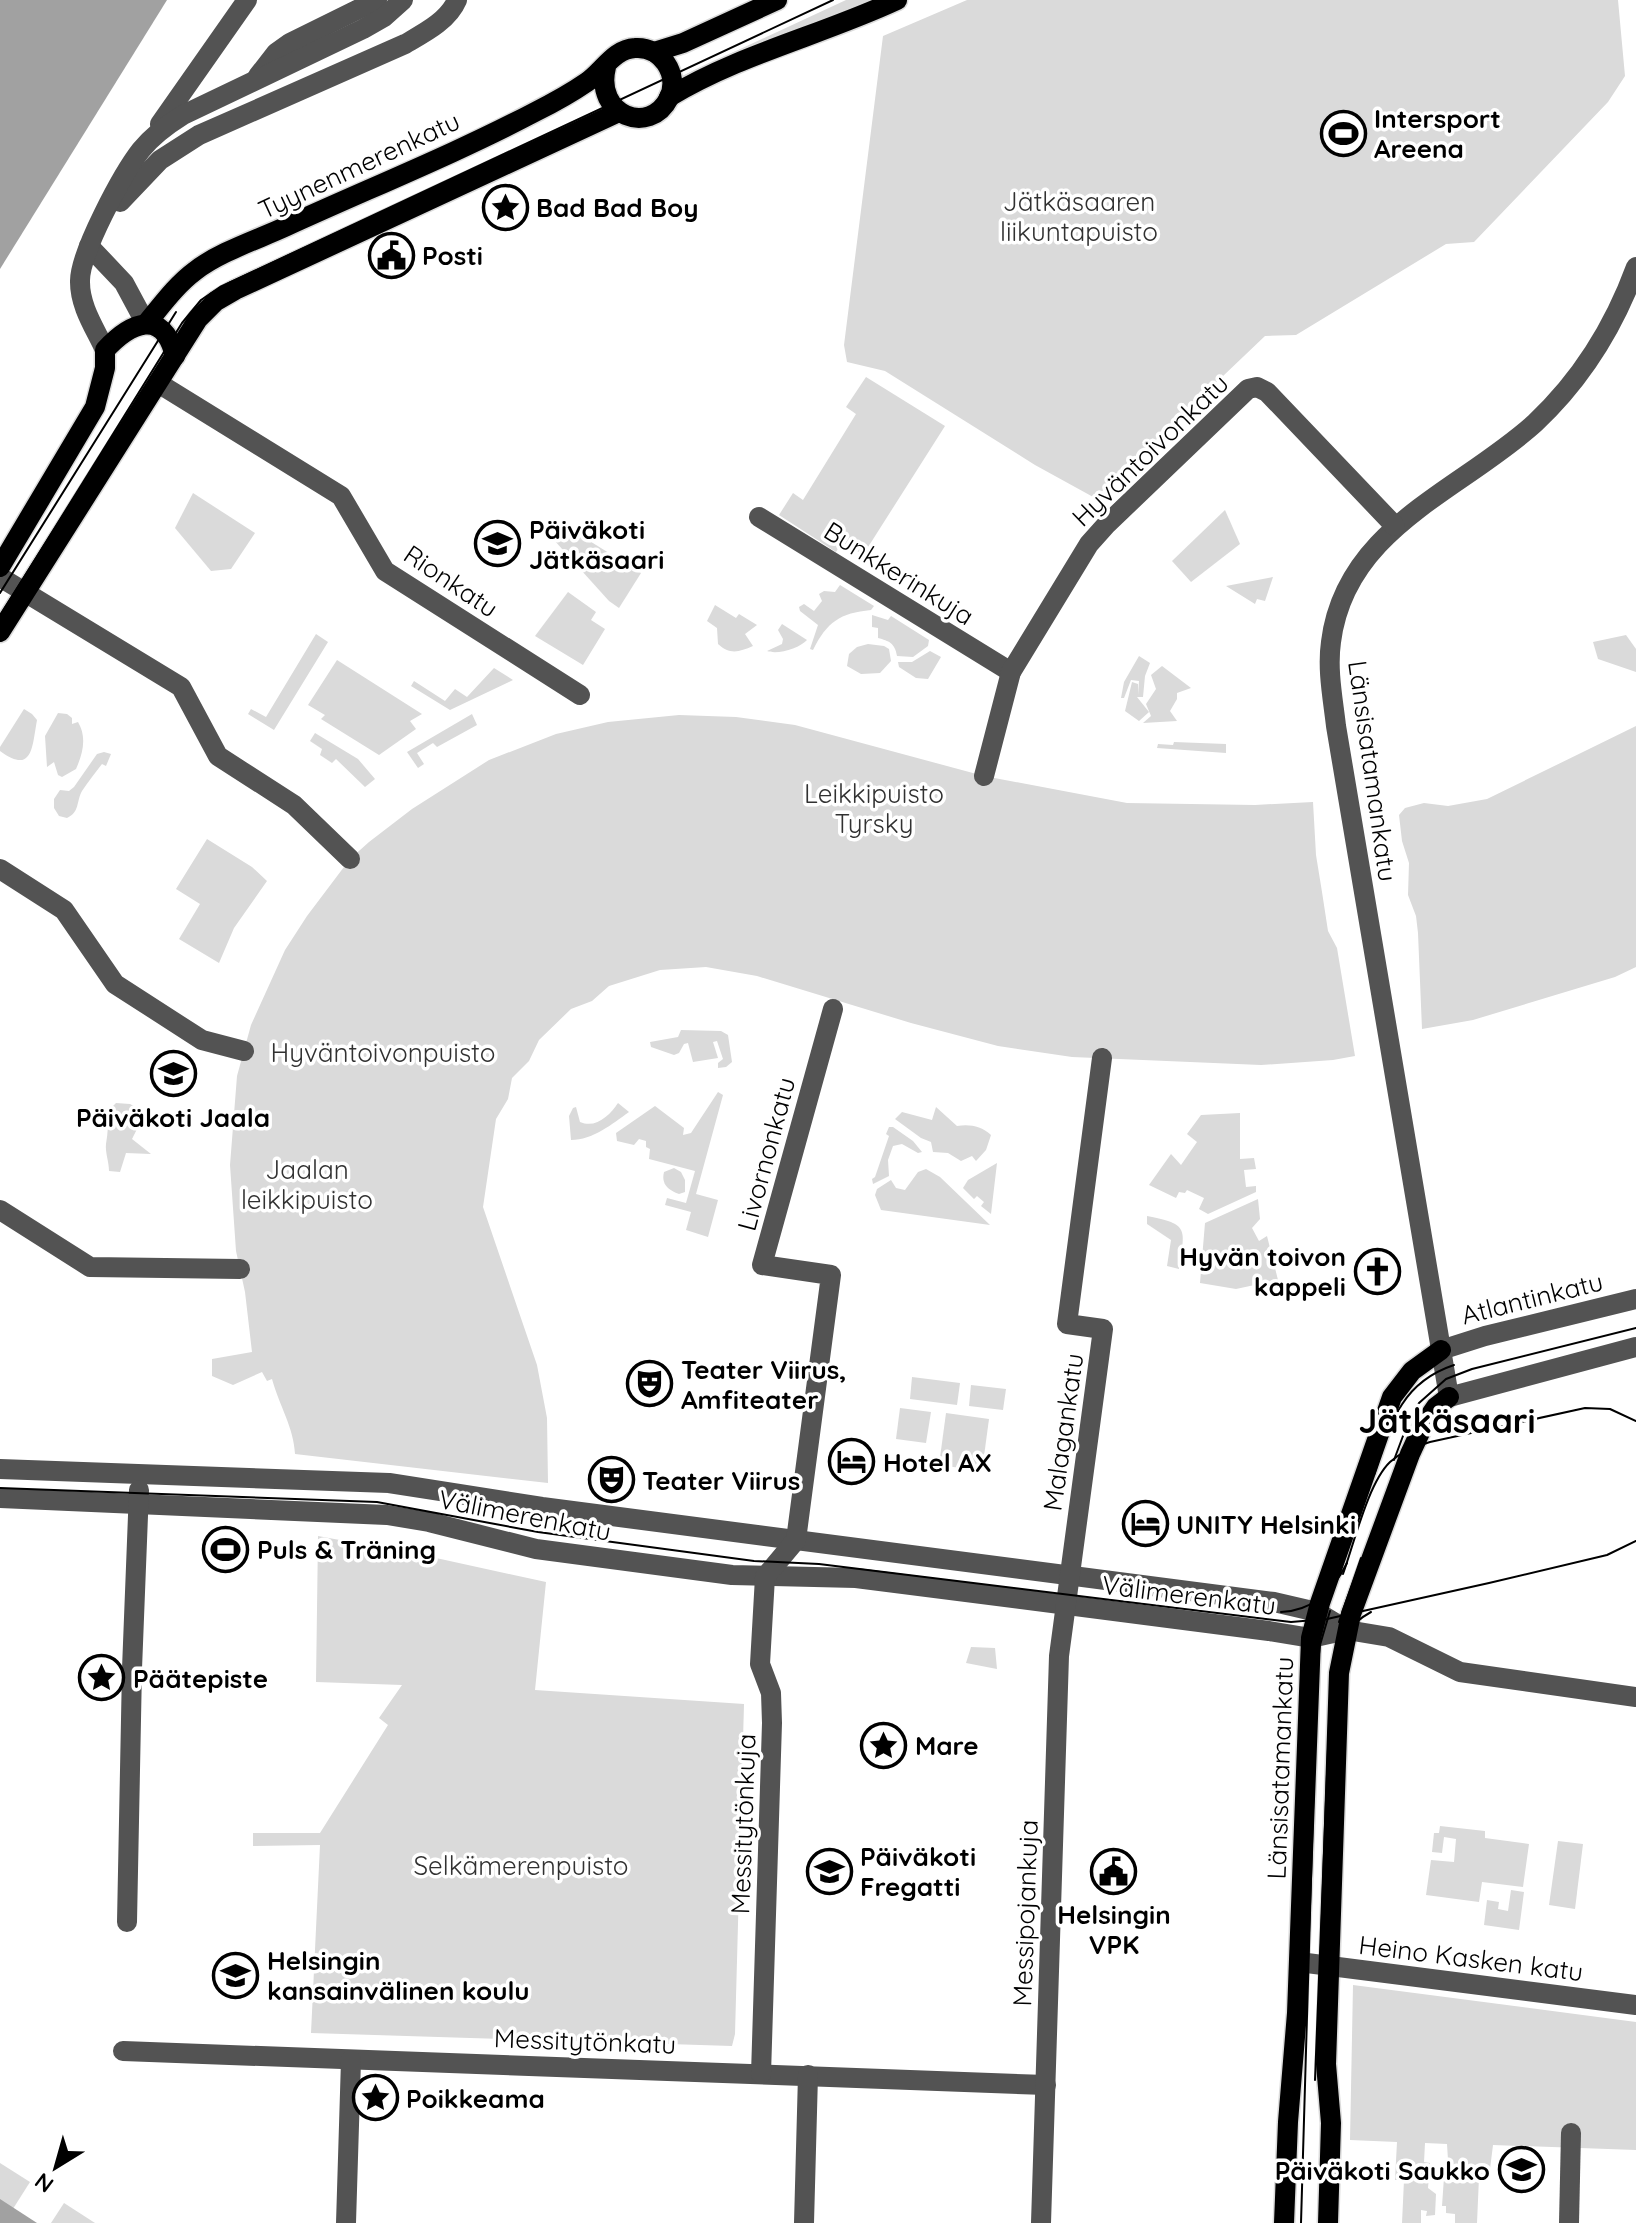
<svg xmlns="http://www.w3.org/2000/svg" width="1636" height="2223" viewBox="0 0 1636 2223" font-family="Quicksand,sans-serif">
<rect width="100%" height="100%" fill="#fff"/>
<g fill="#dadada">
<path d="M846,0H875L836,16L795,29L683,83L680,77Z"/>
<path d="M967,0H1618L1625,76L1608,102L1474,242L1446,244L1296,335L1265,336L1095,498L1035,465L885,371L847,362L844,345L883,36Z"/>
<path d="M866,377L945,426L863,555L842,542L836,552L779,515L793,493L803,500L856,414L846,407Z"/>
<path d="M193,493L255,533L231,569L211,571L175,528Z"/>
<path d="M1225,510L1240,544L1191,582L1172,561Z"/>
<path d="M572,530L641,573L619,608L609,601L554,540Z"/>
<path d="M1273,577L1265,601L1257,599L1255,604L1226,586Z"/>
<path d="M840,585L874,606L871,610C840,613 827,622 813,650L810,649L818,625L800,611L799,607L804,604L814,611L822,601L819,594L824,591L835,592Z"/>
<path d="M568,592L596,612L591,620L605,629L583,665L535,636Z"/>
<path d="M715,605L736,618L739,614L757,625L745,634L753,646C739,652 730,655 718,644L717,628L707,621Z"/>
<path d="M872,615L888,620L891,616L929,640L928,646L913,657L897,656C895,643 889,641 878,638V628L872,627Z"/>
<path d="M782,624L807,640C800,648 778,655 767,651L782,644L783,639L778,630Z"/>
<path d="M316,634L328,642L274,730L248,714L251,709L266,717Z"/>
<path d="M1626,635L1636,649V672L1598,659L1593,642Z"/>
<path d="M868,644L884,646L889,649L891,661L880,673L861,674L847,666L849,654L857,647Z"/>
<path d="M930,651L941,657L928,679L916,678L899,667L898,662H912Z"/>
<path d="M1139,656L1150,663L1145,676L1143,697H1137L1149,712L1139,721L1125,711L1132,682L1138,684V695L1139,681L1131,680L1124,698H1121L1124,682Z"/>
<path d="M337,660L422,714L410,721L416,729L379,755L321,719L325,715L308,705Z"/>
<path d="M1162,666L1191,688L1177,693V699L1170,711L1177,721L1143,723L1151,716L1146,704L1156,689L1151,675Z"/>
<path d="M494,668L513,680L450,710L411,686L414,681L445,701L455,689L467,697Z"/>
<path d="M24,709L32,714L37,720C32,747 33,775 0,751V747Z"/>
<path d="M58,713L67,714L72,718V724L78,722C87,737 83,753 76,769L62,777L58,775L54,762L47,767L45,736Z"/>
<path d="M472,714L477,725L437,747L433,743L417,753L424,764L418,768L407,752Z"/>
<path d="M679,715L736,717L795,725L984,776L1127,803L1255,805L1313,802L1316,855L1322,892L1328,931L1337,948L1355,1056L1333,1060L1261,1065L1072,1057L998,1046L911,1023L757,976L706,967L660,970L609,986L592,1001L571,1009L539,1040L529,1061L512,1078L508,1099L496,1119L483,1207L537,1365L547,1418L548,1483L295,1454C294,1428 279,1405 272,1379L267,1381L262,1372L233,1385L212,1376V1359L252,1352L245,1292L236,1251L230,1165L237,1076L251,1025L285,950L307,916L350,859L369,842L412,809L489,760L556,734L608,722Z"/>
<path d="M1636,726V967L1615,977L1473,1020L1422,1029L1418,933L1416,916L1408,895L1409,863L1402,841L1399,815L1405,808L1424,803L1448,806L1487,799Z"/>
<path d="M315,733L358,759L375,779L365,787L336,759L332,763L320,755L322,749L310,741Z"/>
<path d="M1174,742L1226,744V753L1157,748L1158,744L1173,745Z"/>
<path d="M104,752L111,754L106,766L102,764C95,773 88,782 82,791C76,802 80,812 67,818L59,816L54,808V799L60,790L69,791L74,787L97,754Z"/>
<path d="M207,839L252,867L267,881L234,928L219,963L179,939L200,904L176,889Z"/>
<path d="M681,1030L721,1031L728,1035L732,1062L726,1067L718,1068V1063L723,1059L717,1041L713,1042L718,1058L693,1062L688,1043L684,1044L679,1053L674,1055L651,1047L650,1042L678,1037Z"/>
<path d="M718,1092L723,1095L696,1194L718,1200L708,1237L686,1230L691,1212L665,1205L667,1198L686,1203L695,1171L649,1159L650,1149L646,1147V1141L639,1139L634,1145L617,1141L616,1133L655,1106L684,1128L683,1135L691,1133Z"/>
<path d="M116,1103L130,1104L152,1116L147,1126L135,1127L137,1129L132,1139L151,1154L126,1153L120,1172L109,1171C109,1162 105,1152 106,1144C108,1133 108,1122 109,1110Z"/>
<path d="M618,1103L629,1112C612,1124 593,1140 571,1140L569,1116L573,1108L576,1107L580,1122C596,1129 610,1115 618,1103Z"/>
<path d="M936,1107L957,1126C970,1124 981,1126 991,1135L986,1150L976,1161L972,1156L961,1161L948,1153L933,1152L931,1142L921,1138L895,1119L902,1112L932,1120Z"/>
<path d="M1240,1113V1159L1254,1158L1256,1169L1244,1170L1246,1187L1256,1186V1192L1208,1214L1199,1209L1204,1198L1187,1190L1185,1193L1179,1192L1176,1198L1149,1185L1171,1154L1181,1165L1197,1142L1187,1134L1201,1115Z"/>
<path d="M889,1127H893L913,1141L922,1152L918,1153L902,1144L893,1146L888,1160L889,1176L873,1184L872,1179L875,1177L889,1136L886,1134Z"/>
<path d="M997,1163L991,1214L981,1206L984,1202L977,1196L974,1199L963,1188L968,1180Z"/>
<path d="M674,1168L681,1172L685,1180V1192L679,1194C668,1190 661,1184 664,1172Z"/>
<path d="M926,1169L940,1177L990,1225L881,1210L875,1195L877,1189L891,1180L896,1188L905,1190L918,1172Z"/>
<path d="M1258,1199L1260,1219L1252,1228L1259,1241L1267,1236L1278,1280L1236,1289L1200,1283L1205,1223Z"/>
<path d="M1147,1216C1190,1224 1185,1229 1179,1269L1167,1266L1171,1240L1147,1224Z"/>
<path d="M912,1377L960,1383L957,1405L910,1399Z"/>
<path d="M971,1385L1006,1389L1003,1410L969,1406Z"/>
<path d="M900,1408L931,1412L926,1443L896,1439Z"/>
<path d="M946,1413L989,1419L982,1471L939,1465Z"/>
<path d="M318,1536L427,1556L546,1582L535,1690L744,1704L735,2034L732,2046L311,2033L320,1845L253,1846V1833H320L388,1725L379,1718L402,1685L316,1682Z"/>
<path d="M971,1647L995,1648L997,1669L966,1663Z"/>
<path d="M1440,1826L1485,1831V1838L1529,1844L1523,1887L1482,1882L1479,1902L1426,1895L1431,1860L1454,1862L1456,1839L1444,1837L1442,1853L1432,1852L1434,1833H1439Z"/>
<path d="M1558,1841L1583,1844L1575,1909L1549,1905Z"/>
<path d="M1511,1890L1524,1892L1519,1930L1484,1925L1487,1900L1499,1902L1498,1909L1508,1911Z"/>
<path d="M1353,1985L1636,2022V2150L1493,2145L1489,2177H1479L1477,2223H1455V2214L1446,2213V2206H1442L1444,2177L1449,2176L1447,2144L1425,2143L1424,2162L1430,2163L1428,2188L1436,2194L1435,2215L1426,2216L1427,2211L1421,2210V2223H1402L1404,2180H1395L1397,2142L1350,2140Z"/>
<path d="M0,2163L30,2182L4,2223H0Z"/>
<path d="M64,2203L95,2223H51Z"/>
</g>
<g fill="#a1a1a1">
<path d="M0,0H167L0,269Z"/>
<path d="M0,2199L37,2223H0Z"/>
</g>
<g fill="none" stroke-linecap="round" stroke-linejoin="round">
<defs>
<g id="major">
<path d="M654,52L683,43L777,0"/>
<path d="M669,97C740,54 822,35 897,0"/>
<path d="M146,324C161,306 176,285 195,271C219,252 259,239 287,226C370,188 455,154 535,112C553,103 571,93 587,82C603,71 614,49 635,48C661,46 680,74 669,98C650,136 594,116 606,67"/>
<path d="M0,567L95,407L105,368V350C130,323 163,307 175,356"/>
<path d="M0,632L198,319L216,301L235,290L619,112"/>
<path d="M1284,2223L1288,2122L1297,2013L1311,1638L1320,1603L1392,1397L1412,1371L1441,1350"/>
<path d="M1328,2223L1331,2123L1326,2064L1339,1673L1351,1614L1410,1454L1423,1426L1436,1407L1449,1397"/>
</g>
</defs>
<use href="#major" stroke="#dbdbdb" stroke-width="23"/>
<g stroke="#535353" stroke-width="20">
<path d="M258,76L276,53L290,43L377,0"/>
<path d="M160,124L247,0"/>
<path d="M120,202L160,160L199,135L405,44C424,33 448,21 457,0"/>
<path d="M89,246L124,283L146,324"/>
<path d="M1636,267C1614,327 1582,379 1535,423C1460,491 1345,528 1331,642C1327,670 1333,699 1336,726L1449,1397L1636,1347"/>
<path d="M105,350C95,328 80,307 80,282C79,254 123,173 141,150C153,135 167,125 183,115L363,29L384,17L403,0"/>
<path d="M158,383L341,496L385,571L580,695"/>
<path d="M759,517L1011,672"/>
<path d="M0,577L181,687L218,756L294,805L350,859"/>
<path d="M984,776L1011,672L1089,544L1106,525L1248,389L1257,387L1267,392L1395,526"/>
<path d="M0,869L64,910L115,984L202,1040L244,1051"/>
<path d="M0,1210L90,1267L240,1269"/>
<path d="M1441,1350L1485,1336L1636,1299"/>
<path d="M0,1469L389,1483L542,1507L1274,1602L1317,1612L1347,1630"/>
<path d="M0,1498L387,1515L429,1522L536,1549L732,1575L856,1578L1269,1631L1311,1638L1347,1630L1389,1637L1460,1672L1636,1697"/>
<path d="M127,1922L132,1669L139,1490"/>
<path d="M1299,1962L1636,2005"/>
<path d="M123,2051L1046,2085"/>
<path d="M761,2074L772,1723L771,1693L760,1664L765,1577L796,1540L831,1275L762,1265L833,1009"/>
<path d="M346,2223L351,2060"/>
<path d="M804,2223L808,2075"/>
<path d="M1041,2223L1059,1656L1103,1329L1067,1324L1102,1058"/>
<path d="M1569,2223L1571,2133"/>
</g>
<use href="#major" stroke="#000" stroke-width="20"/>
<g stroke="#000" stroke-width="2">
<path d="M0,593L176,312"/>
<path d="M0,616L182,323L201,300L220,287L833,0"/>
<path d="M1394,1460L1409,1420L1419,1403L1446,1379L1472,1369L1636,1328"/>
<path d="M1374,1475C1390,1425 1400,1383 1454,1365"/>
<path d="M0,1488L377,1502L538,1532L754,1561L819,1564L1291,1622L1327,1619L1489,1583L1607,1555L1636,1541"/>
<path d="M1343,1574C1354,1544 1368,1483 1390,1462C1402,1451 1416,1446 1430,1442L1585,1408L1610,1409L1636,1421"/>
<path d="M1281,1612C1313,1611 1333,1591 1347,1563"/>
<path d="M1339,1622L1361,1558"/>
<path d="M1315,2080L1331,1673C1334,1646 1347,1625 1371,1612"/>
<path d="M1301,2223L1317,1672L1320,1645L1330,1611"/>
</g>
</g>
<defs>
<symbol id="stadium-ring" viewBox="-11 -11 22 22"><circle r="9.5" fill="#fff" stroke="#000" stroke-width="1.5"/><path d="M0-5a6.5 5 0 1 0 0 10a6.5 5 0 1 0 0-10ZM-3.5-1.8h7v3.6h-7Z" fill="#000"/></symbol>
<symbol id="sight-ring" viewBox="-11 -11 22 22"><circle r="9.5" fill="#fff" stroke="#000" stroke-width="1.5"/><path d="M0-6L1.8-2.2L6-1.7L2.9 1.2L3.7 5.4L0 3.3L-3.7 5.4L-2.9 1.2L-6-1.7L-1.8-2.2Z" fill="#000"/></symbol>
<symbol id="civic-ring" viewBox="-11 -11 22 22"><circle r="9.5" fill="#fff" stroke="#000" stroke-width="1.5"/><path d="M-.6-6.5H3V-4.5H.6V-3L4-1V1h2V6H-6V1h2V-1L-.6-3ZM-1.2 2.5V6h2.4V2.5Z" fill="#000"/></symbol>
<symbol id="school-ring" viewBox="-11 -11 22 22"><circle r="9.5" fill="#fff" stroke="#000" stroke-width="1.5"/><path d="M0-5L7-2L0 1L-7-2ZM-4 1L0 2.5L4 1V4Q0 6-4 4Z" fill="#000"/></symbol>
<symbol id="church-ring" viewBox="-11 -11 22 22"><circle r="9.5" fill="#fff" stroke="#000" stroke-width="1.5"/><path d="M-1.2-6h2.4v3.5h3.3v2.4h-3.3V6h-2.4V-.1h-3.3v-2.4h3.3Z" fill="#000"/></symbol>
<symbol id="theatre-ring" viewBox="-11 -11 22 22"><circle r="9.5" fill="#fff" stroke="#000" stroke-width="1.5"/><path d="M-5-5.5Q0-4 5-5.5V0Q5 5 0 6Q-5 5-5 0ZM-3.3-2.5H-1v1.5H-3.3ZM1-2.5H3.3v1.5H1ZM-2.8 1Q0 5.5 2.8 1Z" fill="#000"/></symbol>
<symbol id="hotel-ring" viewBox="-11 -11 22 22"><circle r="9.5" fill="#fff" stroke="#000" stroke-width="1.5"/><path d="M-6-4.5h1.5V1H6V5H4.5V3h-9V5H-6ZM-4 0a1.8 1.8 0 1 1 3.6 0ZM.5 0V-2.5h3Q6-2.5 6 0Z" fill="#000"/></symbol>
</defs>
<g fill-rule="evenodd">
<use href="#stadium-ring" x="1318" y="108" width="51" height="51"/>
<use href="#sight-ring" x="480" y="182" width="51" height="51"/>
<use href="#civic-ring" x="366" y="230" width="51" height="51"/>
<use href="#school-ring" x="472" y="518" width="51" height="51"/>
<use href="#school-ring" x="148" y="1048" width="51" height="51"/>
<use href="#church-ring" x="1352" y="1246" width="51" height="51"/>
<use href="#theatre-ring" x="624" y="1358" width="51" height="51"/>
<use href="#hotel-ring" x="826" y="1436" width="51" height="51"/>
<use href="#theatre-ring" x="586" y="1454" width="51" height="51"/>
<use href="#hotel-ring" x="1120" y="1498" width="51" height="51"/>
<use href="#stadium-ring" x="200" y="1524" width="51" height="51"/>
<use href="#sight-ring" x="76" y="1652" width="51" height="51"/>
<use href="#sight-ring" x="858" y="1720" width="51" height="51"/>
<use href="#school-ring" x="804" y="1846" width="51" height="51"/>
<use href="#civic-ring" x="1088" y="1846" width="51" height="51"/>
<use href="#school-ring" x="210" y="1950" width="51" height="51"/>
<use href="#sight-ring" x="350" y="2072" width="51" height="51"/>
<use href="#school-ring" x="1496" y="2144" width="51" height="51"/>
</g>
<g text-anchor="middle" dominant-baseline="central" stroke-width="7" stroke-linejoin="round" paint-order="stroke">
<g font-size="26" font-weight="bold" fill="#000" stroke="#fff" text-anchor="start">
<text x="1374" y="118">Intersport<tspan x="1374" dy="30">Areena</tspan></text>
<text x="536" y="207">Bad Bad Boy</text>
<text x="422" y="255">Posti</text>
<text x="529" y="529">Päiväkoti<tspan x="529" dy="30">Jätkäsaari</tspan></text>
<text x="173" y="1117" text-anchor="middle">Päiväkoti Jaala</text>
<text x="1346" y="1256" text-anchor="end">Hyvän toivon<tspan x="1346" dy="30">kappeli</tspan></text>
<text x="681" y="1369">Teater Viirus,<tspan x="681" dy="30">Amfiteater</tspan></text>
<text x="883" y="1462">Hotel AX</text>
<text x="642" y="1480">Teater Viirus</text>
<text x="1176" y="1524">UNITY Helsinki</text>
<text x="257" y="1549">Puls &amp; Träning</text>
<text x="133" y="1678">Päätepiste</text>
<text x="915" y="1745">Mare</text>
<text x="860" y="1856">Päiväkoti<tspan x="860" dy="30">Fregatti</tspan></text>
<text x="1114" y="1914" text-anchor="middle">Helsingin<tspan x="1114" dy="30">VPK</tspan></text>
<text x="267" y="1960">Helsingin<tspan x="267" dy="30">kansainvälinen koulu</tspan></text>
<text x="406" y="2098">Poikkeama</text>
<text x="1490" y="2170" text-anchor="end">Päiväkoti Saukko</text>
</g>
<g font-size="26" fill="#000" stroke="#fff">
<text transform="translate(359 165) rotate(-25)">Tyynenmerenkatu</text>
<text transform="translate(1150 450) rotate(-44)">Hyväntoivonkatu</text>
<text transform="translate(899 573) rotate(32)">Bunkkerinkuja</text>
<text transform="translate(451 581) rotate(34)">Rionkatu</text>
<text transform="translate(1373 771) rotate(82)">Länsisatamankatu</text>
<text transform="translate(766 1154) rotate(-75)">Livornonkatu</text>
<text transform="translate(1532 1298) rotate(-14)">Atlantinkatu</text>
<text transform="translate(1063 1432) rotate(-82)">Malagankatu</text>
<text transform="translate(525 1515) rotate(11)">Välimerenkatu</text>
<text transform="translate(1189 1595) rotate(7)">Välimerenkatu</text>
<text transform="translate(1280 1768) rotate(-88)">Länsisatamankatu</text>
<text transform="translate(743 1824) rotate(-88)">Messitytönkuja</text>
<text transform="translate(1025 1913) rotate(-88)">Messipojankuja</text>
<text transform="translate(1471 1958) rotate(7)">Heino Kasken katu</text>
<text transform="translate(585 2041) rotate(2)">Messitytönkatu</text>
</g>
<g font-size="26" fill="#313131" stroke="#fff">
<text x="1079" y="201">Jätkäsaaren<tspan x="1079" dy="30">liikuntapuisto</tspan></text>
<text x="874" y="793">Leikkipuisto<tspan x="874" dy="30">Tyrsky</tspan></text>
<text x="383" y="1052">Hyväntoivonpuisto</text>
<text x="307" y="1169">Jaalan<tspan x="307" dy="30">leikkipuisto</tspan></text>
<text x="521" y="1865">Selkämerenpuisto</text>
</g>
<g font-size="34" font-weight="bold" fill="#000" stroke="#fff">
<text x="1447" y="1420">Jätkäsaari</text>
</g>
</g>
<g transform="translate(56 2167) rotate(217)" stroke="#ffffff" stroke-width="6" paint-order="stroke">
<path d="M0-6L14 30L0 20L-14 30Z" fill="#000000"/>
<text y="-12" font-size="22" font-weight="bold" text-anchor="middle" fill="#000000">N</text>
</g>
</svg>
